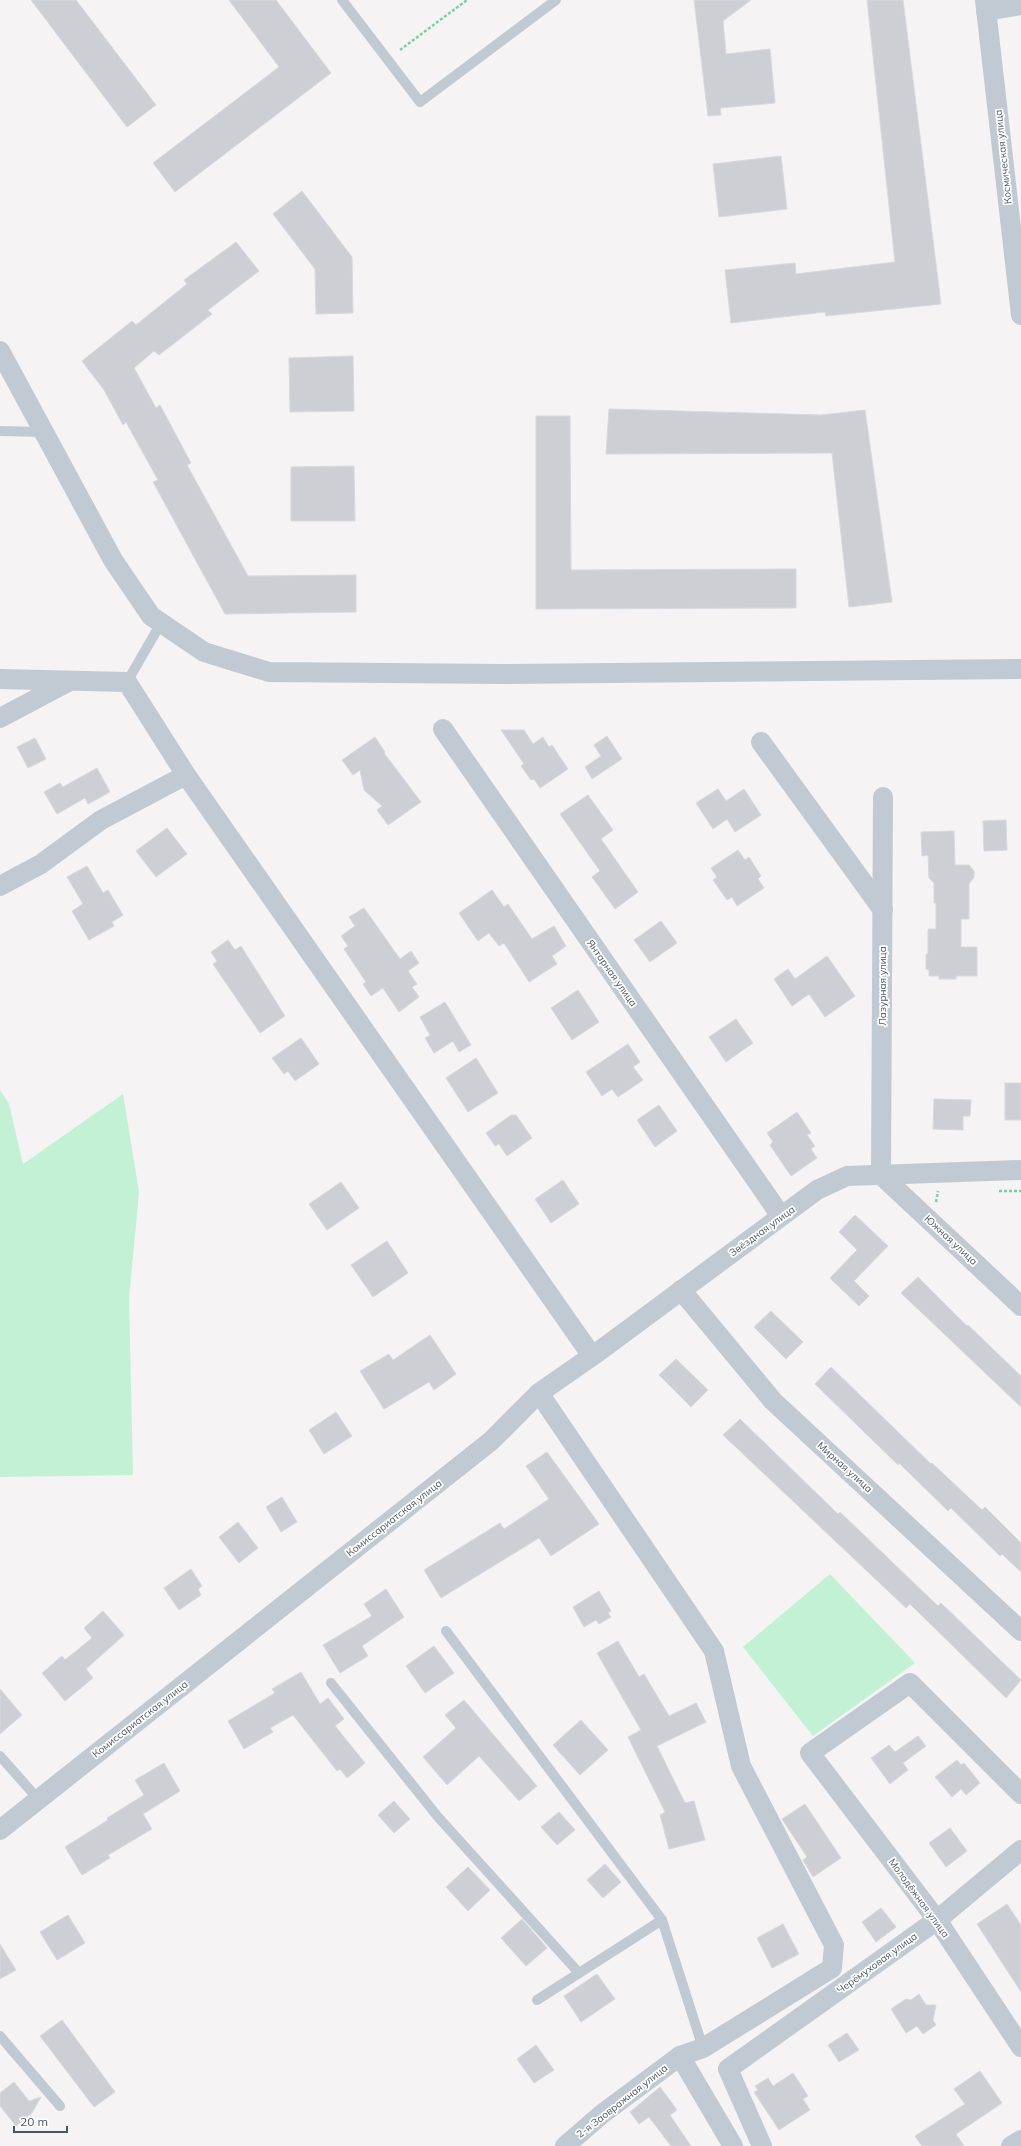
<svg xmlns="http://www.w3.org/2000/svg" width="1021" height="2146" viewBox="0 0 1021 2146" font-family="Mulish,sans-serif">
<rect width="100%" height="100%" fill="#f5f3f3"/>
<g fill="#c3f1d5">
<path d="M0,1090L9,1104L23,1164L123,1094L139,1192L129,1299L133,1475L0,1477Z"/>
<path d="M830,1574L915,1663L813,1736L743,1647Z"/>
</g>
<g fill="#cdcfd5" stroke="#d7d9de">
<path d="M31,0H76L156,105L127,127Z"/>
<path d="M229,0H276L331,73L175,192L153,163L279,67Z"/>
<path d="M694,0H751L723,21L726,54L770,49L775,103L720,108L721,115L708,116Z"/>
<path d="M867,0H903L941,304L826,316L825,312L731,323L725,270L795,263L796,274L895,262Z"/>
<path d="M781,156L787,209L719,217L713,164Z"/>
<path d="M302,191L352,257L353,313L316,314L315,269L273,214Z"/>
<path d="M236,242L259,271L208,310L212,314L159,355L154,351L134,368L156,408L160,405L191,463L187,465L248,576L356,575V612L225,614L153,482L158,480L126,422L123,425L104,390L82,361L132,321L136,325L187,284L184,280Z"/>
<path d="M353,356L354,411L290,412L289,358Z"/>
<path d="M609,409L821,415L865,410L892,602L849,607L832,453L606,454Z"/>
<path d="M536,416H570L571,570L796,569V608L536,609Z"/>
<path d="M354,466L355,521H291V467Z"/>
<path d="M501,730H524L533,744L543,737L549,747L552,745L568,769L540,788L534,779L531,780L521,766L524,764Z"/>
<path d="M607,736L622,759L592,779L585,767L601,756L594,745Z"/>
<path d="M375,737L385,752L384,753L421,802L388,825L377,810L382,806L364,790L360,770L353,775L342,760Z"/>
<path d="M35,738L46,759L28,768L17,747Z"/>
<path d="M97,768L110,792L88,804L85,798L57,814L44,792L60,783L63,787Z"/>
<path d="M718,789L726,801L744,789L761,815L735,832L727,819L713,829L696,803Z"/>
<path d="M588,795L613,830L601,839L638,892L615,909L592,877L600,871L560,814Z"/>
<path d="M1006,820L1007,850L984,851L983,821Z"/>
<path d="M167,828L187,854L156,877L136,851Z"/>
<path d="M954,831L955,865H969L974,871V877L969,884V919H961V947H977V976H956V979H939V976H929V970L926,969V954H928V929H936V903H934V883L929,878L928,855L922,856L921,832Z"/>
<path d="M738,850L745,860L749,857L761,876L758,879L764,888L737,906L732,897L727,900L713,880L717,877L711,868Z"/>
<path d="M87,866L103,893L108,890L123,915L112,922L114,926L89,940L72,911L83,904L67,877Z"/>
<path d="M492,890L504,907L508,904L532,939L554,926L566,946L552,956L557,964L529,982L504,943L499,946L489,933L478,941L459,913Z"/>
<path d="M364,908L400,959L411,951L419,963L408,971L417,984L412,987L419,997L399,1012L383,988L371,996L363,984L366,982L344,949L348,946L341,936L355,926L349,917Z"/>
<path d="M661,921L677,943L650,962L634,940Z"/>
<path d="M228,940L235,950L241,946L285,1016L260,1033L213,964L217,961L211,952Z"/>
<path d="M827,956L855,996L825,1017L809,994L792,1006L774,979L788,969L795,979Z"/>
<path d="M578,990L599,1022L572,1040L551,1008Z"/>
<path d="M445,1002L471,1045L459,1052L453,1041L434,1053L425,1038L430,1035L420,1017Z"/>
<path d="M736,1019L753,1043L726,1062L709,1037Z"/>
<path d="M301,1038L319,1064L295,1081L288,1071L284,1074L272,1058Z"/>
<path d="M628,1044L640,1062L633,1067L643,1080L618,1097L612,1089L602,1096L586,1072Z"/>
<path d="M476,1058L498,1093L468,1112L446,1078Z"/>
<rect x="1005" y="1083" width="16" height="37"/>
<path d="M934,1099L971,1100L970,1116H963V1130L933,1129Z"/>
<path d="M659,1105L677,1131L655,1147L637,1120Z"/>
<path d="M797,1112L811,1133L807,1135L815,1146L811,1149L817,1158L791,1176L770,1145L773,1142L767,1133Z"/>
<path d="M511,1115H516L532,1138L507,1156L499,1144L495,1146L486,1133Z"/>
<path d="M563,1180L579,1204L551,1223L535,1199Z"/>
<path d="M341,1182L359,1208L327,1230L309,1204Z"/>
<path d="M855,1215L888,1246L854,1281L869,1296L859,1306L830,1278L857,1250L839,1232Z"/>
<path d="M387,1241L408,1273L373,1297L351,1265Z"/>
<path d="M918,1277L967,1326L968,1325L1021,1376V1407L901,1293Z"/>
<path d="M771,1311L803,1342L786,1359L754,1327Z"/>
<path d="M430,1335L456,1374L434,1390L429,1382L384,1409L360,1371L389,1354L393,1360Z"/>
<path d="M676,1359L708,1390L691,1407L659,1375Z"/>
<path d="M831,1367L931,1464L932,1463L982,1510L985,1507L1021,1543V1572L1002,1554L1000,1556L951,1508L948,1511L899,1463L898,1465L815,1384Z"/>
<path d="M336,1412L352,1436L324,1454L309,1430Z"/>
<path d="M740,1419L838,1514L840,1512L938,1606L941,1603L1021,1680L1006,1698L910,1604L906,1608L723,1435Z"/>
<path d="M547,1452L599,1524L551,1556L539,1538L441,1598L424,1570L500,1523L504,1529L549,1499L526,1466Z"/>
<path d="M282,1497L297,1522L281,1532L266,1507Z"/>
<path d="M238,1522L258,1548L239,1563L219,1537Z"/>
<path d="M191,1569L202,1586L198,1589L201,1595L179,1610L164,1588Z"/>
<path d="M386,1589L404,1617L362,1646L368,1656L340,1673L323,1645L372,1616L364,1604Z"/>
<path d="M599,1591L611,1611L608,1613L611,1617L599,1624L596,1620L584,1627L573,1607Z"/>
<path d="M103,1611L124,1635L86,1669L93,1678L65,1701L42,1673L62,1656L65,1660L92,1638L84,1628Z"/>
<path d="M618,1641L639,1677L644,1674L669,1716L696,1703L706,1722L657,1746L685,1803L694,1801L705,1840L669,1849L660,1815L665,1812L628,1737L641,1730L597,1653Z"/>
<path d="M434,1646L454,1673L425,1693L406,1666Z"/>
<path d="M301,1672L320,1704L328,1698L344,1719L335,1726L365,1763L347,1778L340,1769L337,1771L293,1715L270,1728L273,1732L244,1749L228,1721L275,1693L272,1689Z"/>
<path d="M0,1689L22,1715L0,1734Z"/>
<path d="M464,1700L537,1786L519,1801L479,1756L447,1785L423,1757L456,1728L445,1715Z"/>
<path d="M581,1720L608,1750L580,1775L553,1745Z"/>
<path d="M918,1736L926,1746L903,1763L908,1770L890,1784L871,1758L889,1745L895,1752Z"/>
<path d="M957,1760L961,1765L964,1763L980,1783L966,1795L961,1789L952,1797L935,1777Z"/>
<path d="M164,1763L180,1791L143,1814L152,1829L108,1855L110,1858L82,1875L65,1847L108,1820L107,1818L144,1795L135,1780Z"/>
<path d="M394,1801L410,1819L394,1833L378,1815Z"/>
<path d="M805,1804L841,1858L813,1877L803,1860L807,1857L782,1819Z"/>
<path d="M559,1812L575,1830L557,1845L541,1827Z"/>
<path d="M950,1828L967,1851L946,1867L929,1843Z"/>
<path d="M605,1864L621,1882L603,1898L587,1880Z"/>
<path d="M468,1867L490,1890L468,1911L446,1887Z"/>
<path d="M1007,1904L1021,1925V1992L977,1924Z"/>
<path d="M881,1908L896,1927L876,1942L862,1922Z"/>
<path d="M68,1915L85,1943L57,1960L40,1932Z"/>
<path d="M522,1919L547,1948L526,1966L501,1938Z"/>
<path d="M783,1924L799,1954L772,1968L757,1938Z"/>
<path d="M0,1944L16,1970L0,1979Z"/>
<path d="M597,1974L615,1999L581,2022L564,1996Z"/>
<path d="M919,1994L926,2005H936L933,2020L936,2025L923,2034L917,2026L906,2033L891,2009L906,1999L911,2000Z"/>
<path d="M62,2020L115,2092L94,2107L40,2036Z"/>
<path d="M847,2033L859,2050L839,2062L828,2045Z"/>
<path d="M536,2045L554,2070L534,2083L517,2059Z"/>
<path d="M980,2071L1002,2103L956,2134L964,2146H922L915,2136L965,2104L954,2089Z"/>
<path d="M793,2073L808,2096L803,2099L810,2110L779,2130L754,2092L758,2090L755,2086L768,2078L773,2086Z"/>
<path d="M14,2082L29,2101L41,2097L32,2113L16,2126L0,2106V2093Z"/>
<path d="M660,2087L677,2110L670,2115L691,2146H671L649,2117L639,2124L630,2112Z"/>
</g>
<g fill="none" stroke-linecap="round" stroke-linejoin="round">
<g stroke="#7ad0a6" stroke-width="2.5" stroke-dasharray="3 2" stroke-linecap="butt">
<path d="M400,50L467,0"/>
<path d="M999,1191H1021"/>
<path d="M936,1202L938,1191"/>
</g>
<g stroke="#c1cad2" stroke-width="10">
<path d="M342,0L420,102L556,0"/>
<path d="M0,431L44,432"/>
<path d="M127,682L161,623"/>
<path d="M446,1631L662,1920L703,2048"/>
<path d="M331,1683L438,1817L579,1973"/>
<path d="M0,1756L39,1800"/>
<path d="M537,2000L662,1920"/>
<path d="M0,2036L60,2106"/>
</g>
<g stroke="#c1cad2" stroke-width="20">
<path d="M985,0L1021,315"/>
<path d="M986,11L1021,5"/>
<path d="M0,351L113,560L151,616L204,652L269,672L504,674L1021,669"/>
<path d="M0,679L127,682L186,775L592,1356"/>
<path d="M0,718L68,682"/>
<path d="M443,729L781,1216"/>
<path d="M761,742L883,910"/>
<path d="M883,797L881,1175L1021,1306"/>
<path d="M0,886L41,864L101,820L186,775"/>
<path d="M681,1290L773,1401L1021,1631"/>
<path d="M539,1393L598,1352L817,1190L847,1176L1021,1170"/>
<path d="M1021,1794L910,1683L810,1753L937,1920L1021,2047"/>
<path d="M0,1830L491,1441L539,1393L714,1651L741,1766L834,1945L832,1968L703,2048L680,2056L602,2114L565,2146"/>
<path d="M680,2056L733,2146"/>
<path d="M762,2146L728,2069L937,1920L1021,1850"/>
<path d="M1011,2146L1021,2140"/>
</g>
</g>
<g text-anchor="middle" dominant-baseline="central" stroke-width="3.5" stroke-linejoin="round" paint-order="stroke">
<g font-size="10" fill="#4a5661" stroke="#fff">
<text transform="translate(1003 157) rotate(-96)">Космическая улица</text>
<text transform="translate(612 973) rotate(55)">Янтарная улица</text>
<text transform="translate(882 986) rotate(-90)">Лазурная улица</text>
<text transform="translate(762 1231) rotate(-36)">Звёздная улица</text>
<text transform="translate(951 1240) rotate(43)">Южная улица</text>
<text transform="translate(845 1467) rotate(42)">Мирная улица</text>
<text transform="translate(394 1518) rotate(-38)">Комиссариатская улица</text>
<text transform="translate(140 1719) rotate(-38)">Комиссариатская улица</text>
<text transform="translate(919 1898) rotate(54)">Молодёжная улица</text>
<text transform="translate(877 1963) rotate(-36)">Черёмуховая улица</text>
<text transform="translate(622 2101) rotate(-38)">2-я Заовражная улица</text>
</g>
</g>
<path d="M14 2126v6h53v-6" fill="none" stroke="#4a5661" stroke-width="2"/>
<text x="20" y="2126" font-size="12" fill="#4a5661" stroke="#ffffff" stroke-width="3" paint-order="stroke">20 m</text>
</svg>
